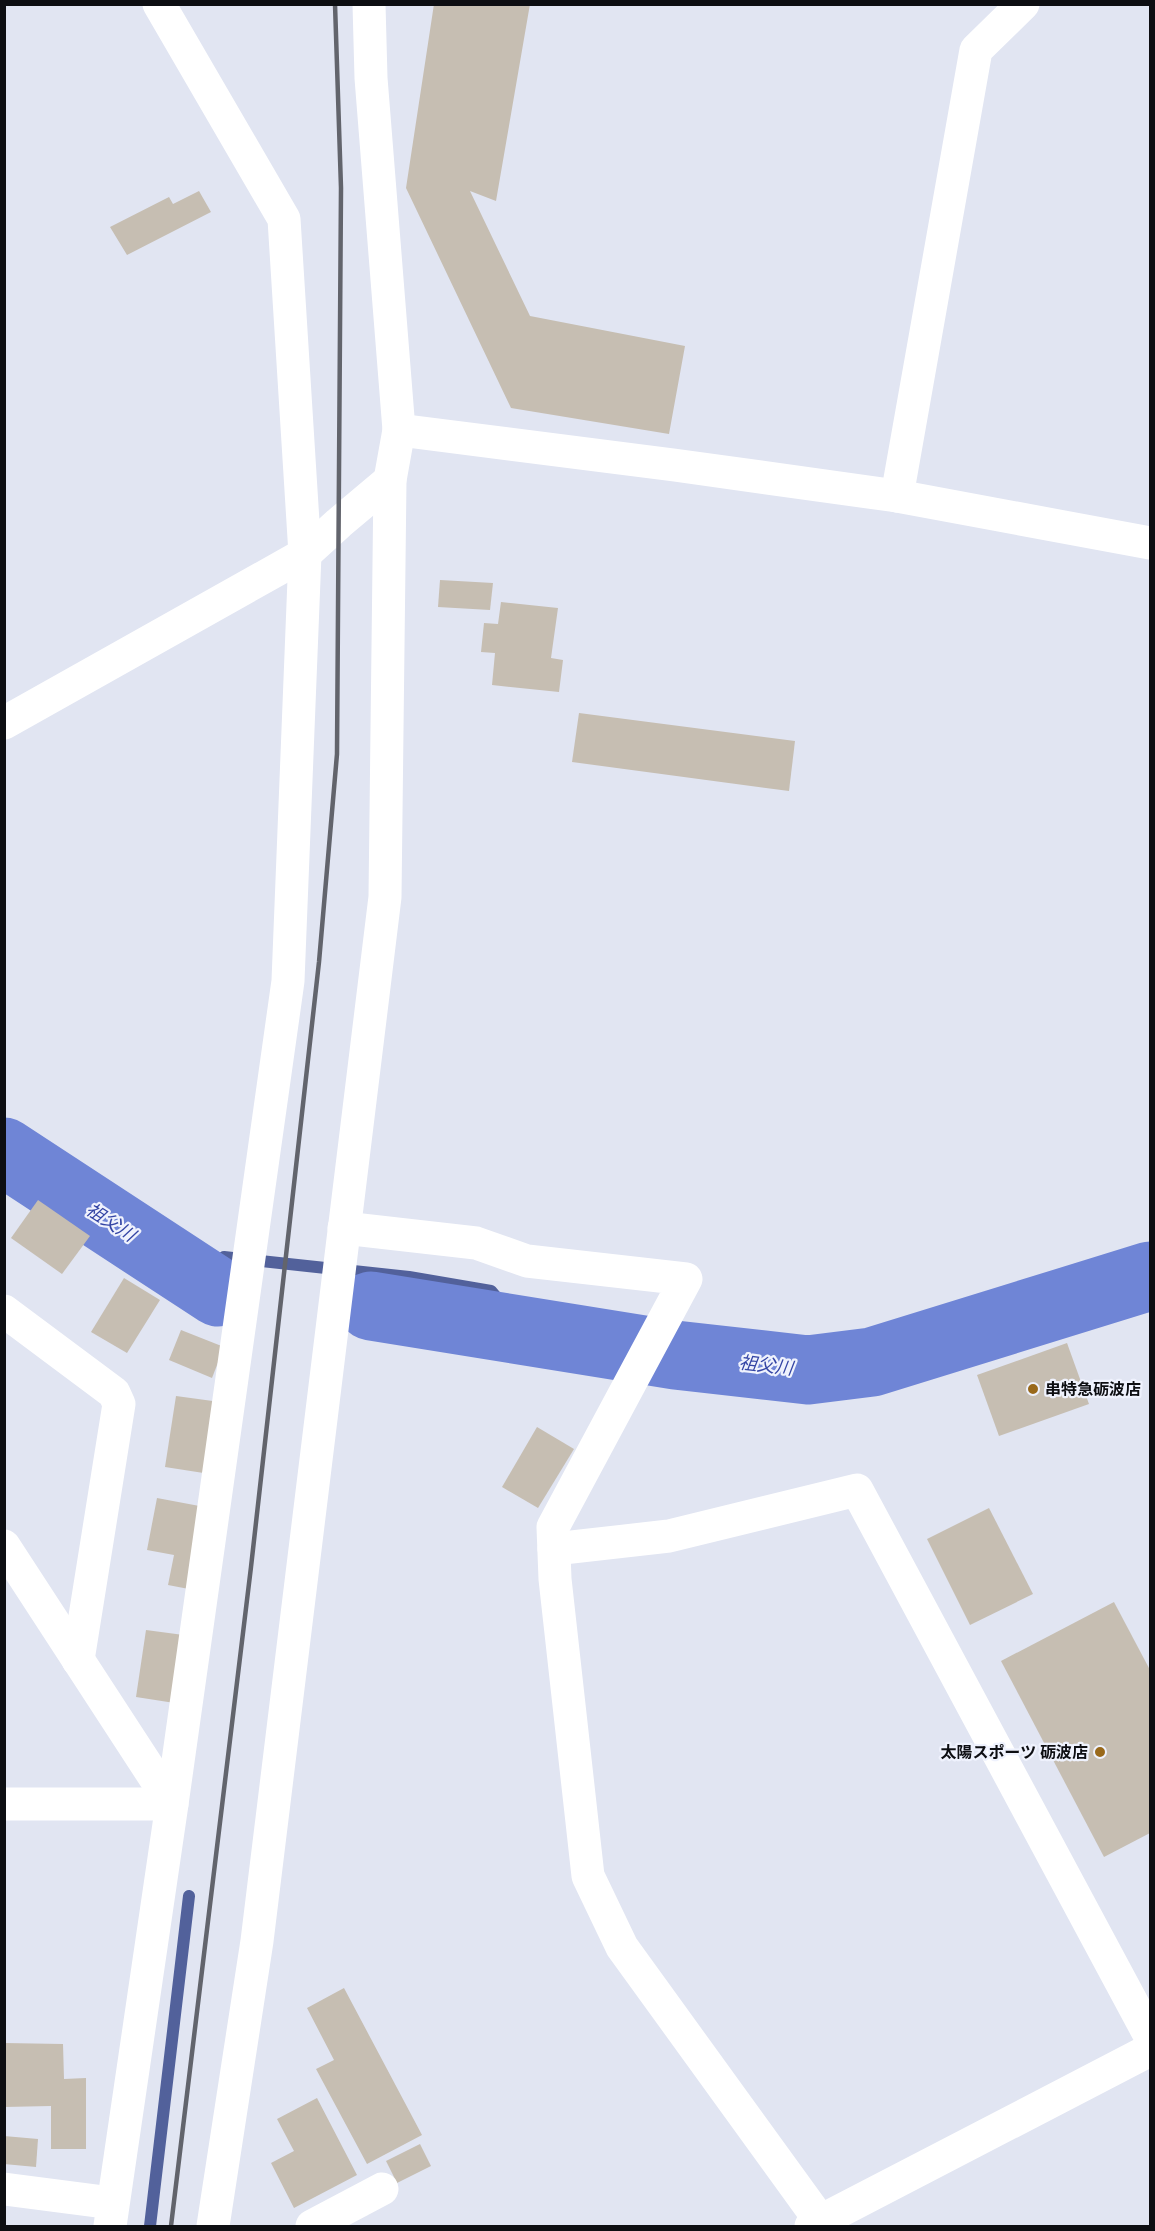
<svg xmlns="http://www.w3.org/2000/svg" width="1155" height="2231" viewBox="0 0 1155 2231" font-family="Inter,'Noto Sans JP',sans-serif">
<rect width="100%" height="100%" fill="#e1e5f2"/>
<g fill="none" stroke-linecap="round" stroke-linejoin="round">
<g stroke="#52619b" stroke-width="12">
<path d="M224,1257L409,1277L491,1291L524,1330"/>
<path d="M150,2226L189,1896"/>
</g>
<g stroke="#6f85d6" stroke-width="69">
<path d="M4,1152L218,1292"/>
<path d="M371,1306L675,1355L808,1370L872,1362L1150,1276"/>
</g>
</g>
<g fill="#c6beb2">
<path d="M434,4H530L496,201L470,191L530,316L685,346L669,434L511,408L406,188Z"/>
<path d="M199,191L211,212L127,255L110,227L169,197L173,204Z"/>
<path d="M440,580L493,583L490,610L438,607Z"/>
<path d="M501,602L558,608L551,658L563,660L559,692L492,685L495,653L481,652L484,623L498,624Z"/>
<path d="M579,713L795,741L789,791L572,762Z"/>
<path d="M38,1200L90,1236L62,1274L11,1238Z"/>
<path d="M124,1278L160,1300L127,1353L91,1332Z"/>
<path d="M181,1330L224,1347L212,1378L169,1360Z"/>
<path d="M1067,1343L1089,1404L999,1436L977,1375Z"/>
<path d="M176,1396L220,1402L210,1474L165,1467Z"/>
<path d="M537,1427L574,1449L538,1508L502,1487Z"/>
<path d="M157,1498L210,1508L194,1590L168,1585L174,1555L147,1550Z"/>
<path d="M989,1508L1033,1594L970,1625L927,1539Z"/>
<path d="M1114,1602L1150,1670V1833L1104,1857L1001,1661Z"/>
<path d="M146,1630L191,1636L181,1704L136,1697Z"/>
<path d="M344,1988L422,2135L367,2164L316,2069L334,2060L307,2008Z"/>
<path d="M4,2043L63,2044L64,2079L86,2078V2149H51V2106L4,2107Z"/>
<path d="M317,2098L357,2175L294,2208L271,2163L294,2151L277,2119Z"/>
<path d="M4,2136L38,2139L36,2167L4,2164Z"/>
<path d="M420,2144L431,2166L397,2183L386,2161Z"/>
</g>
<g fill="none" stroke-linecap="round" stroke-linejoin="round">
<g stroke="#fff" stroke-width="33">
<path d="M399,430L674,465L897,496L1150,543"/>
<path d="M897,496L976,50L1023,4"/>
<path d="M4,723L305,554L339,523L390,480"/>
<path d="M344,1228L476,1243L527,1261L686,1279L553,1527L555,1579L588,1876L622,1947L824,2226"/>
<path d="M4,1311L114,1393L119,1404L78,1660"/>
<path d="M4,1546L172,1804L110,2226"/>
<path d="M554,1549L669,1536L857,1490L1150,2036"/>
<path d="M4,1804H172L288,981L305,554L284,219L159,4"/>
<path d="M4,2189L112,2203"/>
<path d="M213,2226L257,1941L385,897L390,480L399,430L371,78L369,4"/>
<path d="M312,2226L382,2189"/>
<path d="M811,2226L1150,2050"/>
</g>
<path stroke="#62646c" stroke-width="4.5" d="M171,2226L251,1567L319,962L337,754L341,188L335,4"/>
</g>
<g fill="#99691b" stroke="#eff2fd" stroke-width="2">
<circle cx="1033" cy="1389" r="6"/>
<circle cx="1100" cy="1752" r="6"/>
</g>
<g text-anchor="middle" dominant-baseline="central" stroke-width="4.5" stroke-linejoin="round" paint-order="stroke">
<g font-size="16" font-weight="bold" fill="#0d0e12" stroke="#eff2fd" text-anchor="start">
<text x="1045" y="1389">串特急砺波店</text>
<text x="1088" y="1752" text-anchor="end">太陽スポーツ 砺波店</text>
</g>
<g font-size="18" font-style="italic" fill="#3445a5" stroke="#eff2fd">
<text transform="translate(111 1222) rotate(33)">祖父川</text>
<text transform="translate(766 1365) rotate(7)">祖父川</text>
</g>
</g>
<rect width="1155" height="2231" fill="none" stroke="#0d0e12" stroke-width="12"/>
</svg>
